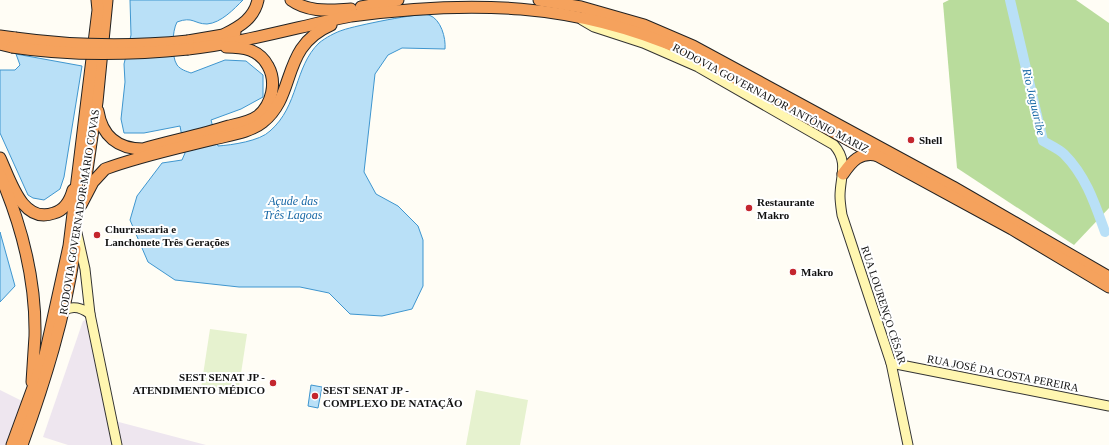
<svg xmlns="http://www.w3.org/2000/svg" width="1109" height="445" viewBox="0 0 1109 445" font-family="Georgia,serif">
<rect width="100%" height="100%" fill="#fffdf5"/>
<g fill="#eee6ef">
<path d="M86,320L112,445H68L43,437L83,321Z"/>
<path d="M0,390L30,405L16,445H0Z"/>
<path d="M115,421L206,445H120Z"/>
</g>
<path fill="#b9dc9c" d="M949,0H1076L1109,23V208L1074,245L957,168L943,3Z"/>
<g fill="#e6f2cf">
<path d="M210,329L247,334L238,393L201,388Z"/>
<path d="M476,390L528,400L520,445H466Z"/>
</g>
<g fill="#b9e0f7" stroke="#3f96cf">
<path d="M130,0H243C234,9 221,23 207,24C194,24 193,16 177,22C172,31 171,56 177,65C181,70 186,71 191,73L225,60L246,61L263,75V97L241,109L211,120L218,146C232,145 260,141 270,131C299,106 294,67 319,43C325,38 336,32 343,30C354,26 421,12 429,15C441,19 446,38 445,49L402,48L388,55L375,74L364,172L376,194L398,206L418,226L423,240V286L412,309L382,316L350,314L329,293L300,287H239L175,280L148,262L130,220L137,196L162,163L182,160L185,153L180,126L144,133H124L121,119L125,82L124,64L131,35Z"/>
<path d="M16,54L82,66L64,177L60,189L44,200L33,198L28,195L0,133V70H15L20,65Z"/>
<path d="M0,232L15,286L0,302Z"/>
<path d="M311,385L322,387L318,408L308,406Z"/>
</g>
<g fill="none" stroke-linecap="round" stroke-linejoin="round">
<path stroke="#b9e0f7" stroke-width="10" d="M1010,0L1043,141C1050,145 1059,149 1064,154C1086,176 1095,204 1105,232"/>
<defs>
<g id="secondary">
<path d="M582,20L594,27L643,43L698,67L834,145C849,162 840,177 840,196C840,202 841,208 842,215L891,363L908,445"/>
<path d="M77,233L85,269L90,314L117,445"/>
<path d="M64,311C72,305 82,308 90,314"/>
<path d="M891,363L1109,406"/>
</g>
<g id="highway">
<path d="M291,0C309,13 330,10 351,9"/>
<path d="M539,0L581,7L644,25L693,46L953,187L1109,277"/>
<path d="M361,7L398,0"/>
<path d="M225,34C241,26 254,18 258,0"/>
<path d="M0,36L15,38"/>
<path d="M188,41L235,33"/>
<path d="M0,44L12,47"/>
<path d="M188,49C243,43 297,27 351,16C470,0 574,2 685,51L1012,229L1109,287"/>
<path d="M98,111C102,136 118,149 143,149C171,141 201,135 229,126C239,124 250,122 258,116C272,104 277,82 268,66C259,49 243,47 226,47"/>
<path d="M0,158C10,179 22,225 54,213C65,210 70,201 73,190"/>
<path d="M843,174C852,161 860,152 876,155"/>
<path d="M0,175C22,226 36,280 35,336C34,351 33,367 32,382"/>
<path d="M86,177L97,102L107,0"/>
<path d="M81,205L93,182L105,169C140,156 178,148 214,139C230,135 251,132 263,122C297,95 280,47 331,25"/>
<path d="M12,445L45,355L69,246L98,10L97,0"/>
<path d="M22,445C45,381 65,317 75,249"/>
</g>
</defs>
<use href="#secondary" stroke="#333" stroke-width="11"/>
<use href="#highway" stroke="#222" stroke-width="13"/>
<use href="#secondary" stroke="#fff6b0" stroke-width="9"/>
<use href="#highway" stroke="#f5a25d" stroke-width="11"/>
<defs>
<g id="highway-bridge">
<path d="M15,38C73,46 130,47 188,41"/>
<path d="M12,47C71,56 129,55 188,49"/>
</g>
</defs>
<use href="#highway-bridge" stroke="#222" stroke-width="13" stroke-linecap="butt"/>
<use href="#highway-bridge" stroke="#f5a25d" stroke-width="11"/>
</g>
<g fill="#c4262e" stroke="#fff" stroke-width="1.5">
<circle cx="911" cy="140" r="4"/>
<circle cx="749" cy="208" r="4"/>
<circle cx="97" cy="235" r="4"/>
<circle cx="793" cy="272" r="4"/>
<circle cx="273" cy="383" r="4"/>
<circle cx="315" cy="396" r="4"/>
</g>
<g text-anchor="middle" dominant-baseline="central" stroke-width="4" stroke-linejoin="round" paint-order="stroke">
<g font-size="11" fill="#111" stroke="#fff">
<text transform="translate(771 98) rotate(28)">RODOVIA GOVERNADOR ANTÔNIO MARIZ</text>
<text transform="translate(79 212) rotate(-81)">RODOVIA GOVERNADOR MÁRIO COVAS</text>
<text transform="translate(884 305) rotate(72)">RUA LOURENÇO CÉSAR</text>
<text transform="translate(1003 373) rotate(11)">RUA JOSÉ DA COSTA PEREIRA</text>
</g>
<g font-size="11" font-weight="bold" fill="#111" stroke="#fff" text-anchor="start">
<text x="919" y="140">Shell</text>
<text x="757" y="202">Restaurante<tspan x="757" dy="13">Makro</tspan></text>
<text x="105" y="229">Churrascaria e<tspan x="105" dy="13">Lanchonete Três Gerações</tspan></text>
<text x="801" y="272">Makro</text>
<text x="265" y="377" text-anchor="end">SEST SENAT JP -<tspan x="265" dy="13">ATENDIMENTO MÉDICO</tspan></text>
<text x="323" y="390">SEST SENAT JP -<tspan x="323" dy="13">COMPLEXO DE NATAÇÃO</tspan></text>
</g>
<g font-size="12" font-style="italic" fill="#1768a6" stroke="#fff">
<text transform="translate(1034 102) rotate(77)">Rio Jaguaribe</text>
<text x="293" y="201">Açude das<tspan x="293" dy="14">Três Lagoas</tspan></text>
</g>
</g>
</svg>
